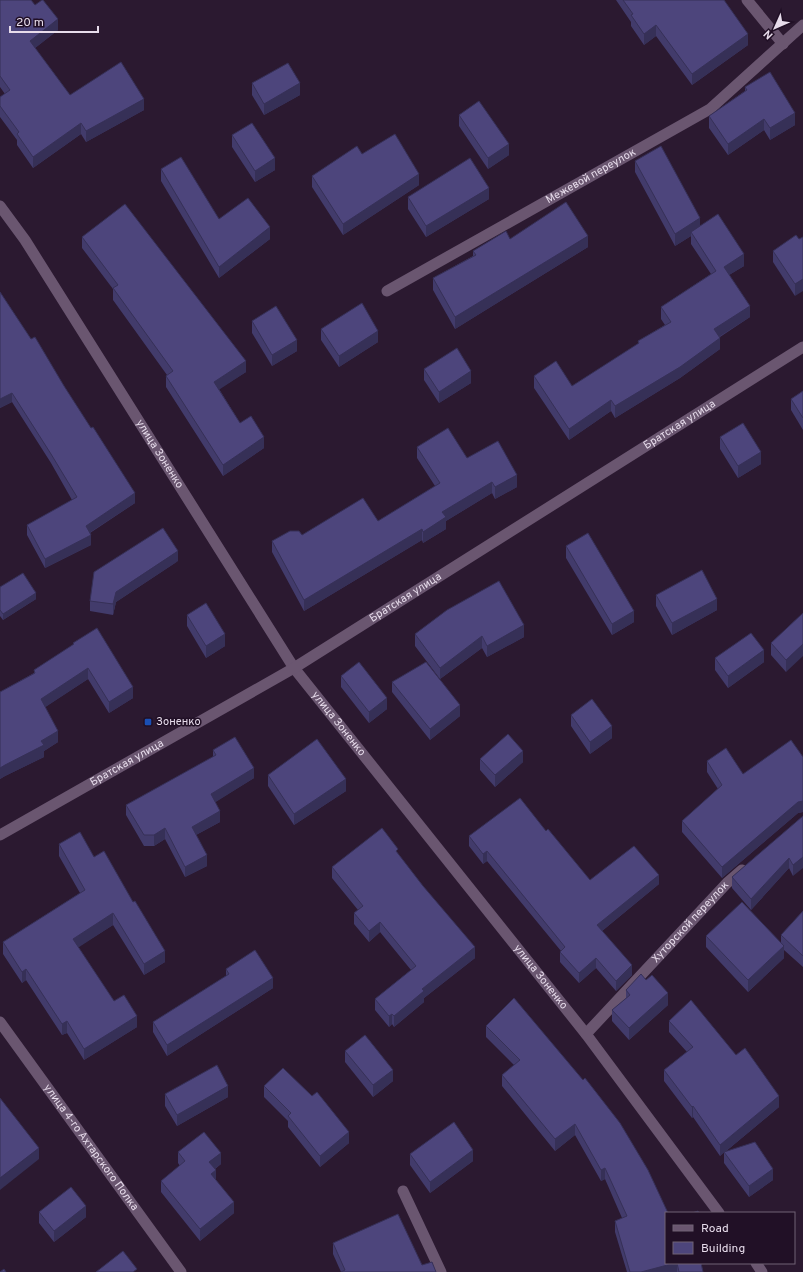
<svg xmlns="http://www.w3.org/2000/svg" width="803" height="1272" viewBox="0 0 803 1272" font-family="Overpass,sans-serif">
<rect width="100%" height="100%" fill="#2b1930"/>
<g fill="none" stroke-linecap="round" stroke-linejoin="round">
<path stroke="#6a5670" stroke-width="11" d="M403,1191L441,1272"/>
<g stroke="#6a5670" stroke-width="11">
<path d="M747,0L783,44"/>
<path id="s1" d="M0,206L25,240L294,668L586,1034L719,1213"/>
<path id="s2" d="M387,291L710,109L803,25"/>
<path id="s3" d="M0,835L294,668L803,347"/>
<path id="s4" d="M0,1022L181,1272"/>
<path id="s5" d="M586,1034L727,883L742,870"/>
<path d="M756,1263L762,1272"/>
</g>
</g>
<g fill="#423b6b">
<path d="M0,0L35,5L58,30L35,48L70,95L144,110L86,142L81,134L33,168L17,145V140L0,117V97L5,94L0,87Z"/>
<path d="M616,0H724L748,45L692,85L656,36L644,45L631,26V22Z"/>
<path d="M252,83L300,95L264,115L252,95Z"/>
<path d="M745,87L795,125L770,140L764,130L728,155L709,128V116L745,91Z"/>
<path d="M459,115L509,155L488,169L459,126Z"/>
<path d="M232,135L275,170L255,182L232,147Z"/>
<path d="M362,154L419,185L343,235L312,187V176Z"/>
<path d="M635,161L700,226L744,266L729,275L750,317L720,337V349L680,378L615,418L611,411L569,440L534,388V376L572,386L638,344V341L665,325L661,319V307L711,274L691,244V236L675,246L635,172Z"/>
<path d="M161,169L219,219L270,239L219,278L161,181Z"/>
<path d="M408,197L489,199L426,237L408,209Z"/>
<path d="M82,237L246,372L219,389L240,423L264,448L223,476L166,387V376L167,375L113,300V289L82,248Z"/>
<path d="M510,239L588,247L455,329L433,290V278L473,256V251Z"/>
<path d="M799,239L795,296L773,262V251Z"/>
<path d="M0,292L31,339L64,386L135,503L90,533L91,545L45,568L27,535V525L72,500L51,463L12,402L0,408Z"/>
<path d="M252,321L297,351L272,366L252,333Z"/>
<path d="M321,329L378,342L339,367L321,340Z"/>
<path d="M424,369L471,383L439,403L424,380Z"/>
<path d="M803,391V430L791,410V399Z"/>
<path d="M720,437L761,464L738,478L720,449Z"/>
<path d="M417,447L467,458L517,487L495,499L492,493L446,521V529L423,543L422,540L304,611L272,552V541L378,521L435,486L417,458Z"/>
<path d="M566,546L634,622L612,635L566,558Z"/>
<path d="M178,561L116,602L113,615L90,611V601Z"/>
<path d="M0,587L36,599L3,620L0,616Z"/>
<path d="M656,595L717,610L672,635L656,606Z"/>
<path d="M803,613L786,672L771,655V643Z"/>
<path d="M187,615L225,646L206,658L187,626Z"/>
<path d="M415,634L524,637L487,657L482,648L440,679L415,646Z"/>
<path d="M73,643L133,698L109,713L88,679L45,707L58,742L44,751V757L5,776L0,779V692L34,673V670L73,645Z"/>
<path d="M715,658L764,662L728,688L715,670Z"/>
<path d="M341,676L387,709L369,723L341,687Z"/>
<path d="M392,682L460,716L430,740L392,692Z"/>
<path d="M571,715L612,738L590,754L571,726Z"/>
<path d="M213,750L254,778L215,802L220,822L196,835L207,866L185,877L165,839L154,846H144L126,815V805L213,757Z"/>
<path d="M803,757V812L798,813L722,878L682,832V821L718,789L707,772V761L743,774Z"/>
<path d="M480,759L523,762L495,787L480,770Z"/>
<path d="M268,775L346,791L294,825L268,786Z"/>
<path d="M803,816L793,876L789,868L751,910L732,888V877Z"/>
<path d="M546,831L590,880L659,884L602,931L632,975L616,991L596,968L579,983L560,962V952L561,951L487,861L483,864L469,846V836Z"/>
<path d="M59,844L94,857L165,962L144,975L113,925L78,947L114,1001L137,1027L84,1060L67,1033L62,1035L26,980L22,983L3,954V942L80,893L59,856Z"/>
<path d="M398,854L475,958L424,998V1002L394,1027L392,1024L389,1027L375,1010V999L411,970L380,932L369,942L354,924V913L358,910L332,878V867Z"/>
<path d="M803,911V967L784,950V958L748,992L706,947V936L781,943V935Z"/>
<path d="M226,969L273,988L167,1056L153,1032V1022L226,976Z"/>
<path d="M646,980L668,1005L629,1040L612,1021V1010L626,998V990Z"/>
<path d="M514,998L701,1263L703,1272H627L615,1232V1221L622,1218L605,1179L601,1181L575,1135L555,1151L502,1086V1075L514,1065L486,1037V1026Z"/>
<path d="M669,1021L779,1107L725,1152L773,1180L749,1197L724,1163V1152L720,1156L693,1117L692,1118L664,1081V1070L687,1052L669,1032Z"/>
<path d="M345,1051L393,1081L373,1097L345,1062Z"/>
<path d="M264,1086L312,1096L349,1143L320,1167L288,1127V1121L264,1097Z"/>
<path d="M165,1094L228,1097L177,1126L165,1106Z"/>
<path d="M178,1152L221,1164L215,1169L216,1180L234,1213L200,1241L161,1192V1181L180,1166L178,1163Z"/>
<path d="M410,1154L473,1161L430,1193L410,1165Z"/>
<path d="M39,1212L86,1217L54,1242L39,1223Z"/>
<path d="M333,1243L422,1265L436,1272H341L333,1254Z"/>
</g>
<g fill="#363057">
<path d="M58,19V30L30,52V41Z"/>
<path d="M656,25V36L644,45V34Z"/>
<path d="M748,34V45L692,85V74Z"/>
<path d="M300,83V95L264,115V104Z"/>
<path d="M144,99V110L86,142V131Z"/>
<path d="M795,113V125L770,140V128Z"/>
<path d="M764,119V130L728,155V144Z"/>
<path d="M81,123V134L33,168V157Z"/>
<path d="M509,144V155L488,169V158Z"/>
<path d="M275,158V170L255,182V171Z"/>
<path d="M419,174V185L343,235V224Z"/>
<path d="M489,188V199L426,237V226Z"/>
<path d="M700,218V230L691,232V236L675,246V234Z"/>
<path d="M270,227V239L219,278V267Z"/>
<path d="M588,236V247L455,329V317Z"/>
<path d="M744,254V266L724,278V267Z"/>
<path d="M803,279V291L795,296V284Z"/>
<path d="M750,306V317L714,340V329Z"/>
<path d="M378,331V342L339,367V356Z"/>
<path d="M720,338V349L680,378L615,418V406Z"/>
<path d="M297,340V351L272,366V355Z"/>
<path d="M246,361V372L214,393V382Z"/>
<path d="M471,371V383L439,403V392Z"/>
<path d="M12,393V402L0,408V399Z"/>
<path d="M611,400V411L569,440V429Z"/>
<path d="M264,437V448L223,476V465Z"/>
<path d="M761,452V464L738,478V466Z"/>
<path d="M517,475V487L495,499V487Z"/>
<path d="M492,482V493L446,521V529L423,543V532L442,512Z"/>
<path d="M135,493V503L86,535V526Z"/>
<path d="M422,529V540L304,611V600Z"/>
<path d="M91,535V545L45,568V559Z"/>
<path d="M178,551V561L116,602L113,615V604L116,592Z"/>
<path d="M36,593V599L3,620V614Z"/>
<path d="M717,599V610L672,635V623Z"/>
<path d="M634,611V622L612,635V624Z"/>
<path d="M524,625V637L487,657V646Z"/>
<path d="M225,634V646L206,658V646Z"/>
<path d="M482,636V648L440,679V668Z"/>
<path d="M803,644V656L786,672V660Z"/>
<path d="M764,650V662L728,688V676Z"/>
<path d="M88,668V679L41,710V699Z"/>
<path d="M133,687V698L109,713V702Z"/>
<path d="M387,698V709L369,723V712Z"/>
<path d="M460,705V716L430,740V729Z"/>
<path d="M612,726V738L590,754V742Z"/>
<path d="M58,731V742L44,751V757L5,776L0,779V768L41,741Z"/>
<path d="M523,751V762L495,787V775Z"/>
<path d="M254,768V778L211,805V794Z"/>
<path d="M346,779V791L294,825V814Z"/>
<path d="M803,801V812L798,813L722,878V867L798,802Z"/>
<path d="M220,811V822L192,837V827Z"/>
<path d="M165,828V839L154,846V835Z"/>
<path d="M487,851V861L483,864V854Z"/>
<path d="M207,855V866L185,877V867Z"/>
<path d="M803,857V868L793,876V865Z"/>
<path d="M789,858V868L751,910V899Z"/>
<path d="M659,875V884L597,935V925Z"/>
<path d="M113,913V925L73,951V939Z"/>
<path d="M380,922V932L369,942V931Z"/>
<path d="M784,946V958L748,992V980Z"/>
<path d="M475,947V958L424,998V1002L394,1027V1016L422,989Z"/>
<path d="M165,951V962L144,975V964Z"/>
<path d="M596,958V968L579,983V973Z"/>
<path d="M632,965V975L616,991V981Z"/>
<path d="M26,969V980L22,983V972Z"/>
<path d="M273,978V988L167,1056V1045Z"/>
<path d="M668,993V1005L629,1040V1028Z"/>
<path d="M392,1014V1024L389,1027V1016Z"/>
<path d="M137,1016V1027L84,1060V1049Z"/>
<path d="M67,1021V1033L62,1035V1024Z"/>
<path d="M393,1070V1081L373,1097V1085Z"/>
<path d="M228,1086V1097L177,1126V1115Z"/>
<path d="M779,1096V1107L720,1156V1145Z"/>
<path d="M693,1106V1117L692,1118V1107Z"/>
<path d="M575,1124V1135L555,1151V1139Z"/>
<path d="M349,1132V1143L320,1167V1156Z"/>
<path d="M39,1148V1159L0,1190V1178Z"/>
<path d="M473,1150V1161L430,1193V1182Z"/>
<path d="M221,1153V1164L209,1173V1162Z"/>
<path d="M605,1168V1179L601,1181V1170Z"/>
<path d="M773,1169V1180L749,1197V1186Z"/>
<path d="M216,1170V1182L211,1174Z"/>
<path d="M234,1202V1213L200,1241V1229Z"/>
<path d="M86,1206V1217L54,1242V1231Z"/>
<path d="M675,1263H677V1272H641Z"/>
</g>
<g fill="#4d457c" stroke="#363057">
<path d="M0,0H31L35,5L42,0H43L58,19L30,41L70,95L121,62L144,99L86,131L81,123L33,157L17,134L19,132L0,106V97L10,90L0,76Z"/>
<path d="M623,0H724L748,34L692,74L656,25L644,34L631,15L633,14Z"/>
<path d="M288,63L300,83L264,104L252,83Z"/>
<path d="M770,72L795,113L770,128L764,119L728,144L709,116L747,90L745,87Z"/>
<path d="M479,101L509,144L488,158L459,115Z"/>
<path d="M252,123L275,158L255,171L232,135Z"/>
<path d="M395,134L419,174L343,224L312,176L357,146L362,154Z"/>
<path d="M661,146L700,218L675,234L635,161Z"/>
<path d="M181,157L219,219L248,198L270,227L219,267L161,169Z"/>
<path d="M470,158L489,188L426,226L408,197Z"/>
<path d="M566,202L588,236L455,317L433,278L476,255L473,251L506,231L510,239Z"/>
<path d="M125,204L246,361L214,382L240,423L251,416L264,437L223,465L166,376L173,371L113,288L118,285L82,237Z"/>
<path d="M718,214L744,254L724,267L750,306L714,329L720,338L680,367L615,406L611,400L569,429L534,376L556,361L572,386L639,343L638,341L671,322L661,307L716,271L691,232Z"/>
<path d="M796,235L799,239L803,237V279L795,284L773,251Z"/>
<path d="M0,292L31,339L35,337L64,386L91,428L93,427L135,493L86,526L91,535L45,559L27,525L77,497L51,454L12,393L0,399Z"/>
<path d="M362,303L378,331L339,356L321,329Z"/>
<path d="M276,306L297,340L272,355L252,321Z"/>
<path d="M457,348L471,371L439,392L424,369Z"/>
<path d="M803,391V418L791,399Z"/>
<path d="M743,423L761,452L738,466L720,437Z"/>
<path d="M448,428L467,458L498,441L517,475L495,487L492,482L442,512L446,517L423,532L422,529L304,600L272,541L290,531H299L302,535L363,498L378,521L440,483L417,447Z"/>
<path d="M163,528L178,551L116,592L113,604L90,601L94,572Z"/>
<path d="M588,533L634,611L612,624L566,546Z"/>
<path d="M702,570L717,599L672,623L656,595Z"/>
<path d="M23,573L36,593L3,614L0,610V587Z"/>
<path d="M499,581L524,625L487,646L482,636L440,668L415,634L447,610Z"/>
<path d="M206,603L225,634L206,646L187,615Z"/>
<path d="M803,613V644L786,660L771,643Z"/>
<path d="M97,628L133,687L109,702L88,668L41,699L58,731L41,741L44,745L5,765L0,768V692L35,673L34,670L74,644L73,643Z"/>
<path d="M751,633L764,650L728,676L715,658Z"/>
<path d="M359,662L387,698L369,712L341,676Z"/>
<path d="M426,662L460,705L430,729L392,682Z"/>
<path d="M592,699L612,726L590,742L571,715Z"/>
<path d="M508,734L523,751L495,775L480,759Z"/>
<path d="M235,737L254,768L211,794L220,811L192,827L207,855L185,867L165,828L154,835H144L126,805L216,755L213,750Z"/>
<path d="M317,739L346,779L294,814L268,775Z"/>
<path d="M791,740L803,757V801L798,802L722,867L682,821L722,785L707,761L726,748L743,774Z"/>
<path d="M520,798L546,831L548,829L590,880L634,846L659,875L597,925L632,965L616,981L596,958L579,973L560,952L565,947L487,851L483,854L469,836Z"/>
<path d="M803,816V857L793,865L789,858L751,899L732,877Z"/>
<path d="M382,828L398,849L396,851L423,886L475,947L422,989L424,991L394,1016L392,1014L389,1016L375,999L416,966L380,922L369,931L354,913L363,906L332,867Z"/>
<path d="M80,832L94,857L104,851L133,902L135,901L165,951L144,964L113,913L73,939L114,1001L124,995L137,1016L84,1049L67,1021L62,1024L26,969L22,972L3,942L85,890L59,844Z"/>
<path d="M742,902L784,946L748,980L706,936Z"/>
<path d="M803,911V956L781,935Z"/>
<path d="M255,950L273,978L167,1045L153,1022L229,974L226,969Z"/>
<path d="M641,974L646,980L652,975L668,993L629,1028L612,1010L630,995L626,990Z"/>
<path d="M514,998L583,1080L585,1078L620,1123L648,1170L668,1213H666V1263H675L641,1272H630L615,1221L627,1216L605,1168L601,1170L575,1124L555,1139L502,1075L520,1060L486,1026Z"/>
<path d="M691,1000L736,1055L745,1048L779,1096L720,1145L693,1106L692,1107L664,1070L693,1047L669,1021Z"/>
<path d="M365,1035L393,1070L373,1085L345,1051Z"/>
<path d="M217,1065L228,1086L177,1115L165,1094Z"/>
<path d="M283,1068L312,1096L317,1092L349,1132L320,1156L288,1116L291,1113L264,1086Z"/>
<path d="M0,1098L39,1148L0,1178Z"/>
<path d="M454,1122L473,1150L430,1182L410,1154Z"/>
<path d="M204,1132L221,1153L209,1162L216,1170L211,1174L234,1202L200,1229L161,1181L185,1161L178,1152Z"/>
<path d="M755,1142L773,1169L749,1186L724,1152Z"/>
<path d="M71,1187L86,1206L54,1231L39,1212Z"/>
<path d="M698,1211L699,1213H692Z"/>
<path d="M398,1214L422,1265L432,1262L436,1272H341L345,1270L333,1243Z"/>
<path d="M123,1251L137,1269L133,1272H96Z"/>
<path d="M677,1263H701L703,1272H679Z"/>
<path d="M4,1269L6,1272H0Z"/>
</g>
<rect fill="#1a4fb4" stroke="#211026" stroke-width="1.5" x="144" y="718" width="8" height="8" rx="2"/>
<g text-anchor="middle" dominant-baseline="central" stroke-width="3" stroke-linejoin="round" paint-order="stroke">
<g font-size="11" fill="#e7dceb" stroke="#211026">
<text stroke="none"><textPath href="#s2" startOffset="234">Межевой переулок</textPath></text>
<text stroke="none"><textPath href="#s3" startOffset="794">Братская улица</textPath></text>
<text stroke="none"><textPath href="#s1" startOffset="295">улица Зоненко</textPath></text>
<text stroke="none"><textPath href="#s3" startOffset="470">Братская улица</textPath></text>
<text stroke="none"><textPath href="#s1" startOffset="619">улица Зоненко</textPath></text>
<text stroke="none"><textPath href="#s3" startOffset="146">Братская улица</textPath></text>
<text stroke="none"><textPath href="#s5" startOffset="153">Хуторской переулок</textPath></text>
<text stroke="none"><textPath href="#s1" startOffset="943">улица Зоненко</textPath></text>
<text stroke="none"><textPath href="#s4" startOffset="155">улица 4-го Ахтарского Полка</textPath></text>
</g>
<g font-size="11" fill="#e7dceb" stroke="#211026" text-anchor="start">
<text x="156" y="722">Зоненко</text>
</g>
</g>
<rect x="665" y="1212" width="130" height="52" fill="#211026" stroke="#706275"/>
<rect x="673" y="1225" width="20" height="6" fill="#6a5670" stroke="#706275"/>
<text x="701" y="1232" font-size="12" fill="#e7dceb">Road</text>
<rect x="673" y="1242" width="20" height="12" fill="#4d457c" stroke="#706275"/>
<text x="701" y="1252" font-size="12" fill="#e7dceb">Building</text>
<g transform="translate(775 28) rotate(225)" stroke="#211026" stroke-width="3" paint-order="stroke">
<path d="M0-3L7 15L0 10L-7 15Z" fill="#e7dceb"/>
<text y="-6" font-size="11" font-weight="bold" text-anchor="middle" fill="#e7dceb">N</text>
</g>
<path d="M10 26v6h88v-6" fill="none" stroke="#e7dceb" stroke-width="2"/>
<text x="16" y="26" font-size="12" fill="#e7dceb" stroke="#211026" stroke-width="3" paint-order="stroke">20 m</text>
</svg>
